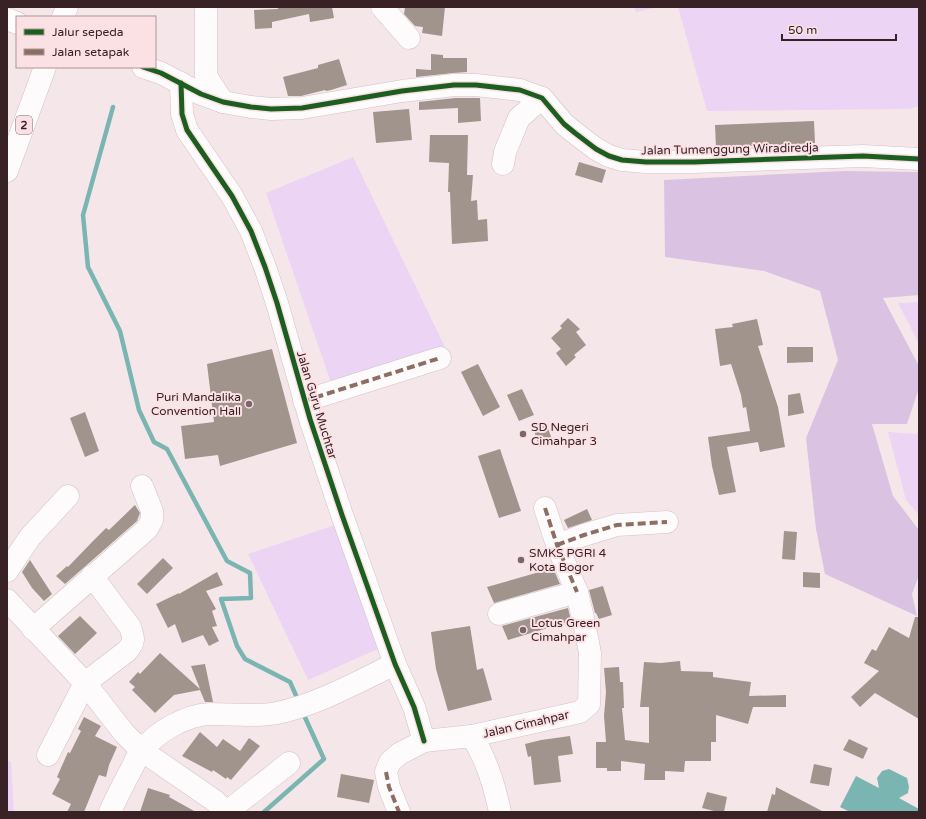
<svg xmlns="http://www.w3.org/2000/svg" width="926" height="819" viewBox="0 0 926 819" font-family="'Varela Round',sans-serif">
<rect width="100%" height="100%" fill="#f5e7e9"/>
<g fill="#ecd4f4">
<path d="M634,7H659L636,12Z"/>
<path d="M678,7H919V106L910,109L707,111Z"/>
<path d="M353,157L445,347L331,383L266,193Z"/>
<path d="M919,302V344L898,303Z"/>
<path d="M919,425V515L906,500L888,432L917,434Z"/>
<path d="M335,525L378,649L308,680L248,554Z"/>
<path d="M7,761L11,762L14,812H7Z"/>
</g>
<path fill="#dac3e2" d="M844,171L919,172V295L883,298L919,366V388L907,424H872L893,496L919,530V575L912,594L917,616L825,574L816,529L806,438L838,360L820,291L764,271L665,257L664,180Z"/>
<path fill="#7ab5b1" d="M889,769L907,778L909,787L908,793L899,798L919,809V812H850L840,807L856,776L879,788L877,778L882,771Z"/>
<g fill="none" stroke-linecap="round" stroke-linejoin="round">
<g stroke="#7ab5b1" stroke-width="4.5">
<path d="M113,107L83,215L88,267L120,331L139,410L154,442L167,449L227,561L250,573L251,598L221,599L237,646L245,659L290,682L298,700"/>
<path d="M264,812L324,759L303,713"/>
</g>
</g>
<g fill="#a0948d">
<path d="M278,7H332L334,18L310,22L309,14L272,22V28L255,29L254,10L278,9Z"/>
<path d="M405,7H445L442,36L422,33L423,27L415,26L404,14Z"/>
<path d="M431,54L443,55V58H467V72L453,73L416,77V69L431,70Z"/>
<path d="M339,59L347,85L331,90L326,91L325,90L301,96H288L283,77L318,68V65Z"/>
<path d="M455,98H480L481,121L458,123V108L419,110V102Z"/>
<path d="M409,109L412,140L376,143L373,112Z"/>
<path d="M814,121L815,143L716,148L715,125Z"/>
<path d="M430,135H468L467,175H473L471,201L477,200L478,220L487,219L488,241L452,244L450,192H448L449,163L429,162Z"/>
<path d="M579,162L606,170L602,183L575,175Z"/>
<path d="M568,318L580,329L576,332L586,345L574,355L576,357L566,366L556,353L561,349L551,338L562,328L560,326Z"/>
<path d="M757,319L763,345L758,346L778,407L785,447L760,452L758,442L727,447L736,492L719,495L712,466L708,437L750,431L746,407L743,408L741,395L731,364L720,366L715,329L733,327L732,324Z"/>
<path d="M787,347H813V362L787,363Z"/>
<path d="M272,349L297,443L220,466L218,455L185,459L181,426L214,422L207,364Z"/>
<path d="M478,364L500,407L483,416L461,372Z"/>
<path d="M522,389L534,415L519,421L507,395Z"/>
<path d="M800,393L804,413L788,416V395Z"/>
<path d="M85,412L99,451L85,457L70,418Z"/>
<path d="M546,423L553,442L539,447L533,427Z"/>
<path d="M500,449L521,511L499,518L478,456Z"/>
<path d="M135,505L140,513L137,521L65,584L56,576L67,566L68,567L93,541L106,528L109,530Z"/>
<path d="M587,509L592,520L568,528L564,520Z"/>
<path d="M784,531L797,532L795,560L782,559Z"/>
<path d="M163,558L173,568L147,594L137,584Z"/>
<path d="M30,560L52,594L44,601L32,588L22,572Z"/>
<path d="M553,568L560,584L494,603L487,587Z"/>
<path d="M217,572L223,585L206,591L216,609L212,611L217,626L212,627L219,641L209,646L203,635L182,643L175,624L168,628L156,604L179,593V594Z"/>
<path d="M803,572L820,573V588L803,587Z"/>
<path d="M603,586L612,615L599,619L596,613H595L589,590Z"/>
<path d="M568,608L571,621L508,640L502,626Z"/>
<path d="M80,616L97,633L75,654L58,636Z"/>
<path d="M915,617H919V719L875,693L860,707L851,697L879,671L864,663L872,649L876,651L889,627L909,638Z"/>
<path d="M470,626L477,670L483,668L492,700L448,711L436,669L431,632Z"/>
<path d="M160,653L200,689L191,666L205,664L213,702H205L200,690L174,695L155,713L132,690L135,687L129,682L138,672L140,674Z"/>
<path d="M680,661L681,671L713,672V677L751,682L749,696L786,695V707H753L748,724L716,715V742H711V761H685L684,772L665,771V780H644L645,764L621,761V771H607V768H596V742H606L604,716L606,692L604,668L619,667L620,682H623L624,708H622L625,740L649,743V707H640L644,662L661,663Z"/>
<path d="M84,717L101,726L95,736L117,747L109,765L106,777L99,775L84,812H67L71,804L52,794L60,779L57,777L68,752L70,753L81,731L78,729Z"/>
<path d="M200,732L217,747L223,739L240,751L249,738L260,746L231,780L227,777L226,779L213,770L212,772L182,756Z"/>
<path d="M570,736L573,754L558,756L561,782L534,785L531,756L528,757L525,744L541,740Z"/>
<path d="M849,739L868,748L863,759L843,750Z"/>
<path d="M814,764L832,768L829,786L810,783Z"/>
<path d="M341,774L374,780L369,803L337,797Z"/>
<path d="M776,787L824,812H767L772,794L775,795Z"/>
<path d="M148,788L170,795L169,797L196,812H140Z"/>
<path d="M707,792L727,797L724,812H718L702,808Z"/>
</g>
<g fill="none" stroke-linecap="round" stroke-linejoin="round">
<defs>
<g id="minor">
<path d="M206,7V76L223,102"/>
<path d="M382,7L409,38"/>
<path d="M7,19L17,23"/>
<path d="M143,67L161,73L201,94L223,102L251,107L271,109L302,108L402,91L454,85H476L520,90L542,98L564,124L575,133L596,149L609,156L622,160L646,162H694L863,156L919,159"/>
<path d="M181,83L182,114L187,130L232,196L251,231L265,267L277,303L310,419L342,515L395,664L414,707L424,741"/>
<path d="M503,164L505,152L519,118L542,98"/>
<path d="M304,401L440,358"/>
<path d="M557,545L584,535L617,525L667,522"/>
<path d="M7,571L30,537L68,496"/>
<path d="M7,600L85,683L124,733L141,750L215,801L226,812"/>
<path d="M499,614L577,592"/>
<path d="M33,629L147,529L152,520V511L142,486"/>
<path d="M472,736L580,712L589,704L590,653L585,627L577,592L557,545L545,508"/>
<path d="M48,755L85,683L127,651C135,642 134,638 130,627L92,576"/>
<path d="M110,812C117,796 125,781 133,766C136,760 138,754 142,750C158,731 186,715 210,714C231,714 258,717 277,713C319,704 357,682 395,664"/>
<path d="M227,812L289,763"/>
<path d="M399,812L389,787L386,772L390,762L399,754L424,741L472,736C487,761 494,784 500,812"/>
</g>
<g id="highway">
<path d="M63,17L67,7"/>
<path d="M7,171L45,67"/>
</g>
</defs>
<use href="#minor" stroke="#d3c1c4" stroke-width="23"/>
<use href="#highway" stroke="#d3c1c4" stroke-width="23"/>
<use href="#minor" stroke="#fefbfc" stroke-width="22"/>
<use href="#highway" stroke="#fefbfc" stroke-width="22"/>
<g stroke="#8d6e63" stroke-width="4" stroke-dasharray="8 4" stroke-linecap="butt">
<path d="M304,401L440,358"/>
<path d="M545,508L557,545L577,592"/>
<path d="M557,545L584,535L617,525L667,522"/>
<path d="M386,772L389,787L399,812"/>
</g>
<defs>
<g id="cycleway">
<path d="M143,67L161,73L201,94L223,102L251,107L271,109L302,108L402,91L454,85H476L520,90L542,98L564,124L575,133L596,149L609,156L622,160L646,162H694L863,156L919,159"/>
<path d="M181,83L182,114L187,130L232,196L251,231L265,267L277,303L310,419L342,515L395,664L414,707L424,741"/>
</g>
</defs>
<use href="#cycleway" stroke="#fbe1e4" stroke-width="8"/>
<use href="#cycleway" stroke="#1b5e20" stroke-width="5"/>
</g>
<g fill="#7b676a" stroke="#fbe1e4" stroke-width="1.5">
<circle cx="249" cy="404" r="4"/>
<circle cx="523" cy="434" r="4"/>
<circle cx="521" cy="560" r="4"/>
<circle cx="523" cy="630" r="4"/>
</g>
<g text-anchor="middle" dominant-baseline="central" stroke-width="4" stroke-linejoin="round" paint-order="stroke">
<rect fill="#fbe1e4" stroke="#735b5f" stroke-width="1" x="16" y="116" width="16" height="18" rx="3"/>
<g font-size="11" font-weight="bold" fill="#392226">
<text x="24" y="125">2</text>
</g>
<g font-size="12" fill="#392226" stroke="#fbe1e4">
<text transform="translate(730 149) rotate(-1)">Jalan Tumenggung Wiradiredja</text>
<text transform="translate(317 405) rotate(73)">Jalan Guru Muchtar</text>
<text transform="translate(526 724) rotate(-13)">Jalan Cimahpar</text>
</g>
<g font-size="12" fill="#392226" stroke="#fbe1e4" text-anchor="start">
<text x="241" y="397" text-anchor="end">Puri Mandalika<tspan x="241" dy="14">Convention Hall</tspan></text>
<text x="531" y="427">SD Negeri<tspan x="531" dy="14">Cimahpar 3</tspan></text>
<text x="529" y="553">SMKS PGRI 4<tspan x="529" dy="14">Kota Bogor</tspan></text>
<text x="531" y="623">Lotus Green<tspan x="531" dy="14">Cimahpar</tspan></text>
</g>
</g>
<rect width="926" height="819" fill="none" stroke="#392226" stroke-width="16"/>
<rect x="16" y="16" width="140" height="52" fill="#fbe1e4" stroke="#ad9598"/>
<rect x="24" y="29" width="20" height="6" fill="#1b5e20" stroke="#ad9598"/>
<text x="52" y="36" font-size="12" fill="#392226">Jalur sepeda</text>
<rect x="24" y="49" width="20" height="6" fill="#8d6e63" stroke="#ad9598"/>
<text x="52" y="56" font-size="12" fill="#392226">Jalan setapak</text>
<path d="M782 34v6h114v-6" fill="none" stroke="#392226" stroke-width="2"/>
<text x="788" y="34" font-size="12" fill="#392226" stroke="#fbe1e4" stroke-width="3" paint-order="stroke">50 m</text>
</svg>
